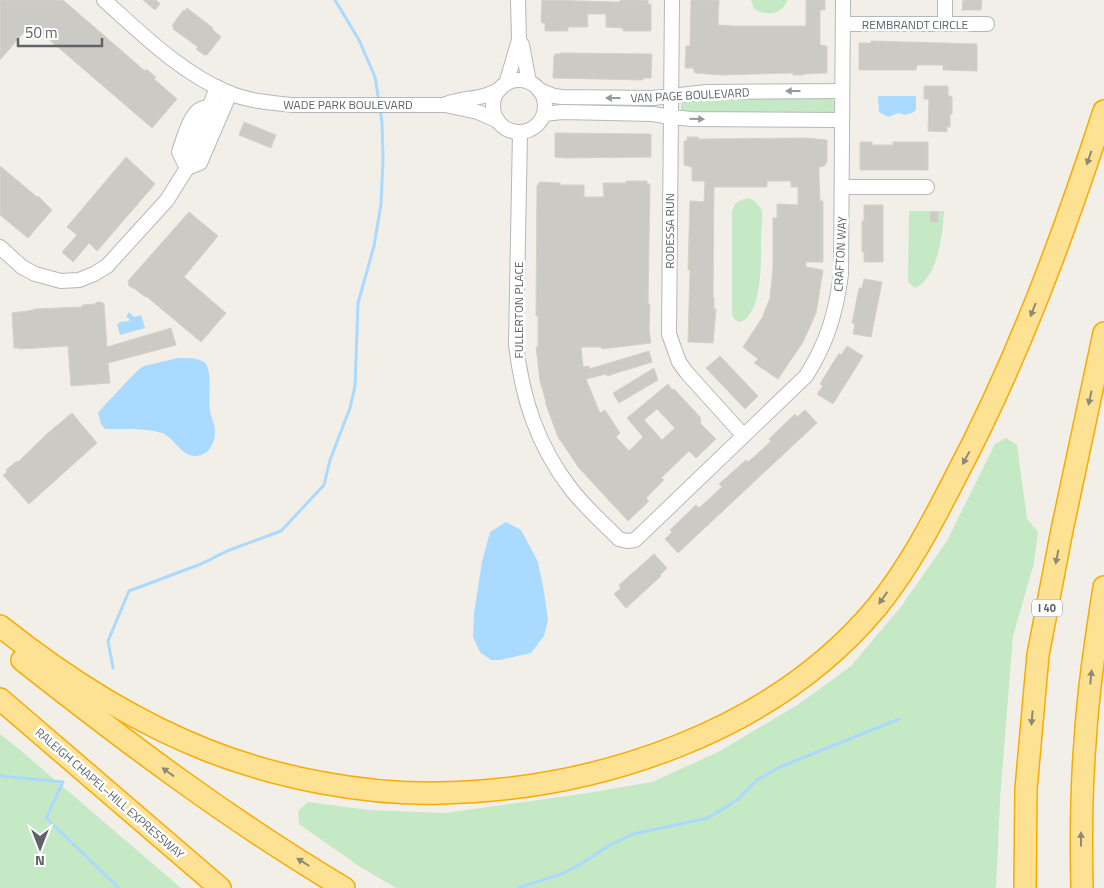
<svg xmlns="http://www.w3.org/2000/svg" width="1104" height="888" viewBox="0 0 1104 888" font-family="'Titillium Web',sans-serif">
<rect width="100%" height="100%" fill="#f1efe8"/>
<g fill="#c5e8c5">
<path d="M751,0H787V1C781,15 767,16 754,9Z"/>
<path d="M702,96L832,98C836,103 836,107 833,113L823,115H702L681,110V100Z"/>
<path d="M749,198C755,201 760,205 762,212C763,220 761,231 761,239C761,259 763,314 740,322L735,320L732,315V214C734,202 738,200 749,198Z"/>
<path d="M909,211H944C943,232 938,278 915,288L908,282Z"/>
<path d="M1006,438L1017,445L1027,519L1038,532L1034,563L1013,636L1000,799L996,888H396L359,866L299,824L298,811L308,802L368,810L445,813L588,793L652,782L720,751L799,704L851,666L900,608L947,541L995,444Z"/>
<path d="M0,734L20,750L181,888H0Z"/>
</g>
<g fill="#aadaff">
<path d="M878,96H916V109L914,112L905,115L898,113L888,117L879,112Z"/>
<path d="M129,312L134,317L141,315L145,328L120,335L117,324L121,322L129,321V318L126,317Z"/>
<path d="M178,358C185,358 197,357 204,362C213,368 208,399 210,410C211,417 215,425 215,432C215,440 211,451 203,454C183,463 177,439 162,433C150,428 120,429 105,429L101,424L98,413L101,409L138,370L144,366Z"/>
<path d="M506,522L521,530L538,562L544,592L548,620L544,636L531,653L500,660H491L480,652L473,637L474,613L482,562L490,532Z"/>
</g>
<g fill="none" stroke-linecap="round" stroke-linejoin="round">
<g stroke="#aadaff" stroke-width="3">
<path d="M335,0L359,40L375,77L379,102"/>
<path d="M113,668L108,641L129,591L201,564L227,551L281,531L324,485L330,460L350,408L355,386L358,303L374,246L381,204L383,160L382,123L380,108"/>
<path d="M0,776L63,782L46,818L119,888"/>
<path d="M518,888L561,874L579,865L610,845L633,834L708,818L737,800L757,780L780,767L899,719"/>
</g>
</g>
<g fill="#cccac5" stroke="#d6d1c6" fill-rule="evenodd">
<path d="M0,0H63L145,71L146,69L156,77L154,79L177,99L152,128L31,24L0,60Z"/>
<path d="M143,0H156L160,4L155,10Z"/>
<path d="M542,0L619,2L621,0H648V4H651V31H623V28L606,27V14H587L588,27H568V31H545V23H542L541,20Z"/>
<path d="M691,0H719L718,25L733,26H806V0H825V10H820V45L827,46V73L804,74V75H793V73L722,75L695,73L693,68H685L686,46H690Z"/>
<path d="M963,0H982L981,10H962Z"/>
<path d="M187,8L213,28L212,29L220,36L221,37L207,55H204L196,49L198,47L173,29L174,27L172,26L178,17L184,10L185,11Z"/>
<path d="M871,41L977,44V71L943,70V65H917L916,70H859V43H871Z"/>
<path d="M560,53L652,54L651,78H643V80L553,78L554,56L555,54H560Z"/>
<path d="M924,86H948V95L952,97V114H950V127H947V132L928,131L929,99H924Z"/>
<path d="M244,122L276,135L271,148L239,135Z"/>
<path d="M555,133L651,134V157L566,158L555,157Z"/>
<path d="M687,137H698V139L806,138L827,140V163H825V166L819,167V176L820,201H823V262H806V267L823,270L816,313L803,342L778,379L754,363L758,359L743,347L762,318L770,298L773,268V218H777V204L798,205V187H791V181H767V187H714L713,298H714V309H716L713,343L688,342L690,270H688L690,201L704,202L705,181H692V167L684,165V141H687Z"/>
<path d="M860,142H872V145H893V142H928V170H860Z"/>
<path d="M126,157L155,184L97,251L89,243L73,262L62,252L77,235L67,227Z"/>
<path d="M0,166L37,197L38,196L52,210L28,238L0,215Z"/>
<path d="M626,181H647V184H650L648,304H650L649,329L651,343L602,349L601,347H581L583,367L589,366V369L649,351L652,362L607,376L606,374L586,379L600,413L605,410L620,433L616,437L629,451L643,437L627,418L668,384L672,390L674,389L700,417L701,424L716,439L696,458L689,451L661,478L664,480L646,498L649,501L628,521L579,468L558,437L545,402H546L540,381L536,347H538V316H536L537,185H539V182L560,183V185H584V197H604L603,183H626ZM657,409L675,428L662,440L644,420Z"/>
<path d="M864,205H883V262H864V252H862V221H864Z"/>
<path d="M189,212L218,236L184,277L226,313L201,342L146,296L145,297L134,288H132L129,286L128,281Z"/>
<rect x="930" y="212" width="8" height="10"/>
<path d="M864,279L882,282L871,337L853,334L855,324L852,323L859,288H862Z"/>
<path d="M97,302H101L104,304L107,347L171,328L176,345L108,363L110,383L71,386L68,346L19,349V348H14L12,313L34,310V309L82,307V305L95,304Z"/>
<path d="M847,346L863,356L833,404L817,394L823,386L820,384L839,353L841,355Z"/>
<path d="M720,356L758,396L745,409L706,368Z"/>
<path d="M654,368L658,380L619,403L613,393Z"/>
<path d="M805,410L817,423L678,553L665,539L672,532L670,530L696,505L699,508L722,487L719,484L746,460L748,462L756,455L771,441L769,439L795,414L797,417Z"/>
<path d="M72,413L97,443L29,504L3,475L7,472L6,470L17,461L18,462L48,433Z"/>
<path d="M654,554L667,568L660,575L661,576L626,608L614,594L621,588L619,585Z"/>
</g>
<g fill="none" stroke-linecap="round" stroke-linejoin="round">
<defs>
<g id="minor">
<path d="M104,0C142,34 181,73 229,93C249,101 271,103 292,105H445L478,112L498,121"/>
<path d="M672,0L669,334L679,362L687,373L743,435"/>
<path d="M945,0V24"/>
<path d="M843,24H987"/>
<path d="M519,40L522,45L529,82"/>
<circle cx="519" cy="106" r="26"/>
<path d="M506,84L519,40L518,0"/>
<path d="M539,90L554,96L562,97L653,98L707,92L842,91"/>
<path d="M446,104C464,97 483,100 500,89"/>
<path d="M544,114L562,112L653,114L670,117L692,119L842,120"/>
<path d="M520,132L516,344C522,398 537,445 571,489C585,507 603,523 619,539L627,541L635,540L806,376C827,343 836,313 841,274L843,0"/>
<path d="M187,168L200,163L230,93"/>
<path d="M187,168L179,152C183,141 189,117 199,110C202,108 206,107 210,106"/>
<path d="M842,187H927"/>
<path d="M0,247L22,267L35,274L61,281L79,280L94,274L107,266L167,200L187,168L217,87"/>
</g>
<g id="highway">
<path d="M0,626C64,677 132,721 209,751C278,778 365,795 440,793C598,790 772,732 876,608C908,569 932,523 955,478C1017,361 1063,237 1104,111"/>
<path d="M22,660C126,742 231,821 344,888"/>
<path d="M0,699L220,888"/>
<path d="M1025,888L1026,789L1038,655L1062,530L1104,333"/>
<path d="M1082,888C1081,840 1081,791 1085,743C1088,691 1096,639 1104,587"/>
</g>
</defs>
<use href="#minor" stroke="#b5b8bc" stroke-width="16"/>
<use href="#highway" stroke="#f9ab00" stroke-width="24"/>
<use href="#minor" stroke="#fff" stroke-width="14"/>
<use href="#highway" stroke="#fde293" stroke-width="21"/>
</g>
<defs><path id="oneway-solid" d="M-6-.8H1V-3.2L6.5 0L1 3.2V.8H-6Z" transform="scale(1.25)"/></defs>
<g fill="#979a9d">
<use href="#oneway-solid" transform="translate(793 91) rotate(180)"/>
<use href="#oneway-solid" transform="translate(613 98) rotate(-180)"/>
<use href="#oneway-solid" transform="translate(697 119) rotate(1)"/>
</g>
<g fill="#8e8975">
<use href="#oneway-solid" transform="translate(1089 158) rotate(109)"/>
<use href="#oneway-solid" transform="translate(1033 310) rotate(111)"/>
<use href="#oneway-solid" transform="translate(1090 398) rotate(102)"/>
<use href="#oneway-solid" transform="translate(966 458) rotate(118)"/>
<use href="#oneway-solid" transform="translate(1057 557) rotate(101)"/>
<use href="#oneway-solid" transform="translate(883 598) rotate(125)"/>
<use href="#oneway-solid" transform="translate(1091 677) rotate(-84)"/>
<use href="#oneway-solid" transform="translate(1032 718) rotate(95)"/>
<use href="#oneway-solid" transform="translate(168 772) rotate(-144)"/>
<use href="#oneway-solid" transform="translate(1081 839) rotate(-90)"/>
<use href="#oneway-solid" transform="translate(303 862) rotate(-148)"/>
</g>
<g text-anchor="middle" dominant-baseline="central" stroke-width="5" stroke-linejoin="round" paint-order="stroke">
<rect fill="#fff" stroke="#8f9295" stroke-width="1" x="1032" y="599.5" width="30" height="17" rx="4"/>
<g font-size="11" font-weight="bold" fill="#5f6368">
<text x="1047" y="608">I 40</text>
</g>
<g font-size="12" fill="#5f6368" stroke="#fff">
<text x="915" y="24">REMBRANDT CIRCLE</text>
<text transform="translate(690 95) rotate(-3)">VAN PAGE BOULEVARD</text>
<text x="348" y="104">WADE PARK BOULEVARD</text>
<text transform="translate(669 231) rotate(-90)">RODESSA RUN</text>
<text transform="translate(840 254) rotate(-87)">CRAFTON WAY</text>
<text transform="translate(518 310) rotate(-90)">FULLERTON PLACE</text>
<text transform="translate(110 793) rotate(41)">RALEIGH CHAPEL–HILL EXPRESSWAY</text>
</g>
</g>
<g transform="translate(40 848) rotate(180)" stroke="#ffffff" stroke-width="4" paint-order="stroke">
<path d="M0-4L9 19L0 12L-9 19Z" fill="#5f6368"/>
<text y="-8" font-size="14" font-weight="bold" text-anchor="middle" fill="#5f6368">N</text>
</g>
<path d="M18 38v8h84v-8" fill="none" stroke="#5f6368" stroke-width="2.5"/>
<text x="25" y="38" font-size="15" fill="#5f6368" stroke="#ffffff" stroke-width="4" paint-order="stroke">50 m</text>
</svg>
